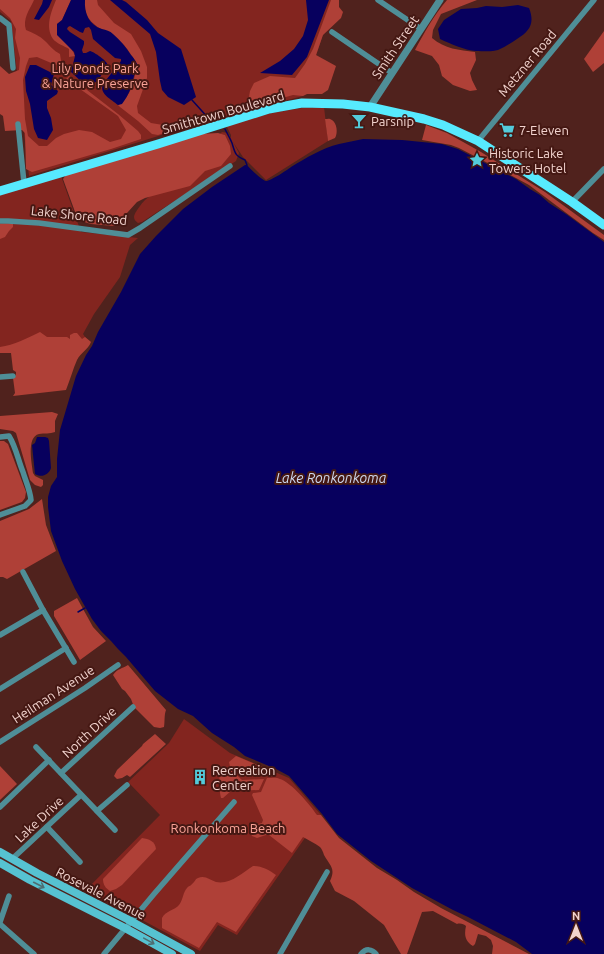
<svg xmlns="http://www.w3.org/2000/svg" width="604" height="954" viewBox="0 0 604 954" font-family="Ubuntu,sans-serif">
<rect width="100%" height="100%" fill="#50221d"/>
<g fill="#83251f">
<path d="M0,0H334L303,96L210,120L29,176L11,21L0,12Z"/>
<path d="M324,107L328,141L266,180L243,157L233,142L239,153L236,161L142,222L138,223C136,221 134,220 134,217C134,213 142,203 145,200L225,135L220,134L222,132L228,133L231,138V135L226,125L272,113L302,108Z"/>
<path d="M61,176L81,232L138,238L130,245L120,277L94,314L83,334L85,337L91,342L0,353V195Z"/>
<path d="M184,719L230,753L289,778L321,815L237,935L218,925L200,951L86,890L160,815L128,782L169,743Z"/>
</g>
<g fill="#af4037">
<path d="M0,0H34C30,9 22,19 26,30C33,33 40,36 45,41C51,47 53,50 60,54L61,61L56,65L37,57L29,58L26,66L23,80L25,119L28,136L39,146H47L56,138L64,134L79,130L92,132L110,142L121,139L126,130L118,116L66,79L69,76L118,114L138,131L141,135V139L111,149L32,172L26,169L25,133L22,130L5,131L3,116L0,114V66L9,74L19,70L20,58L15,38L16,29L10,18L0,9Z"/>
<path d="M56,0H71L62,20L57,24V34C63,41 72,47 75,56L69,57V49C64,46 56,43 53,39C45,27 51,12 56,0Z"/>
<path d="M85,0H97L98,5L114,23L131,34L141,51L147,67V78L137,106L138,113L151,123L163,125H190L158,135L152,134L138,121L120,107L118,105L122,103C125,99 129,94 131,89C134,81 135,73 138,66C134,59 129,51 124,45C108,29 82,27 85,0Z"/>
<path d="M331,0H339V7L343,12L341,18L323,35L316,55L336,66L328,90L322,94H307L303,96L293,95L247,108L250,91L254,83L270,76L295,78L305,64L313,49Z"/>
<path d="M447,0H477L441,14L433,30L432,38C445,49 459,50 475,52L476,60L470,73L472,80L477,90L470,91L453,85L442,76L439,65L432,56L415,50C424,33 434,15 447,0Z"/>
<path d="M604,31V63L593,72L584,59Z"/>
<path d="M325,119C328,119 329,118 332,120C337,123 338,133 335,138L328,141Z"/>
<path d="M426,125L447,133L481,152L545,192L604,235V240L593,233L529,185L503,171L459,148L451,145L422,140Z"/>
<path d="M218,133L225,135L230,146L231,154L221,166L205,171L190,186L145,198L137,202L127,213L119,224L114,226L91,224L78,220L63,179L66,175L200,134Z"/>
<path d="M13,223V227L9,231L5,237L0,239V224Z"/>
<path d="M40,332L47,337H67L70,339V335L74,333H77L82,339L85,337L91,342C88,350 81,352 77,360C73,369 70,380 66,390L13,396L15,393L13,378C16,376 16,375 16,372L13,370L11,353H0V347C14,345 28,338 40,332Z"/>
<path d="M52,412L58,414L55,421V432C50,434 44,433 39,434C26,437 32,464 33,473L35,476L43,480V485L41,487L35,485L30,480L16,433L13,431L0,429V416Z"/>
<path d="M0,441H4L8,444L26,492L25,498L22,502L0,510Z"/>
<path d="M42,499L46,525L56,551L7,579L3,577H0V521L29,509Z"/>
<path d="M77,598L93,627L106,641L80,660L54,616V611Z"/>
<path d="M128,665L166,710C164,715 165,721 164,727L160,728L154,727L134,707L131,699L125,691L122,689L113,675C118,668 122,669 128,665Z"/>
<path d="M155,734L166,744L130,777L127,775L122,778L117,779L114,776L117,770L142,746L143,744Z"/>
<path d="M236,756L274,772L275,776L270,775L264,770L251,771L247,767H230L229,762Z"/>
<path d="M0,766L17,784L0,800Z"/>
<path d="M224,768L230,769L242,780L264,779L259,790L231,791L223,798H221C219,789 217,774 224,768Z"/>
<path d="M267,778C271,778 277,777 280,779C291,782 311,806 317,815H321L339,838L377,868L397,880L414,892L441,908L529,954H492L493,946L491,940L486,936L478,934L475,944L473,946C465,941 464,935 466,926C464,924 460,923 457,924L433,911L422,912L407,954H401L384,925L354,901L335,891L330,881C336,868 330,866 324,855C323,852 322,849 320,847C315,843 308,840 303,837L292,853L269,835H266L257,838L252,836L250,832C252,827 257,824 262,823L263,820L252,795L253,793L261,792Z"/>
<path d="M142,838C149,839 155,841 156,849L122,885L116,889L110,891C105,888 103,884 103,879Z"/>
<path d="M253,866C262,866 269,870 276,875L236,932L217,922L199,948L162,928C162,925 162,921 162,918C165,911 175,910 179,905C183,900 183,892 187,888C188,886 191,886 192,884C195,882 195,879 198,878C205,875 210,880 216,882C230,885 242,873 253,866Z"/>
</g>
<g fill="#07005e">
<path d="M43,0H52L49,7L39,20L34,19L42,4Z"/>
<path d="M71,0H85C84,13 89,25 102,29C106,30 110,31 113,34C120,40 126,47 131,55C134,58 138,64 138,68C138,71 135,73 134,76C132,86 129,95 122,104L118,105C111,99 99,94 103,84L121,61V59L115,58L93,39L91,30L89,27L85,28L83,33L80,32L70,26L68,27L67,29L70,32L84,41V44L82,50L83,53H86L90,51C94,52 108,61 108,66C108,67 107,68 106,69C101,75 95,87 86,86L71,72L75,56L74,52L57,35V24L62,20Z"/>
<path d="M110,0H122L126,2L147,20L158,33L181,49L196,97L184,105L168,97L162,90L160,81L156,52L150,34Z"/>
<path d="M306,0H329L307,57L292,75L260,73L280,61L294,49L303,36L308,20Z"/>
<path d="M518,5L529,8C535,23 530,31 517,39C511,43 505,47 498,50C492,52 482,51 476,51C464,50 451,44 440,39L438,29L444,20L461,9L477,8L486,6L502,7Z"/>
<path d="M30,65H36L54,74L51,85L58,91L57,94L47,101V108L51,118L53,130L47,140L38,138L34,129L30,104L26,91L25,77Z"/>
<path d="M363,139L402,140L442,144L458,149L516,179L530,189L540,195L549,203L566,214L604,242V954H532L516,942L468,917L453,910L412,888L371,861L337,834L322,814L289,776L276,769L245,756L234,747L212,733L193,716L178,709L155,691L126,657L118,649L111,641L101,631L92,619L75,589L62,561L51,531L48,507V497L51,486L57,477V459L60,430L76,376L86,355L92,346L98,332L121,292L140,254L156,236L183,209L212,187L245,165H247C250,169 262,180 266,181C271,181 287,170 291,167C306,158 322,148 339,144C347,142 355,141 363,139Z"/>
<path d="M37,437H45L48,438L49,441L51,468C49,475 41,478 35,474L32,445L35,443Z"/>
</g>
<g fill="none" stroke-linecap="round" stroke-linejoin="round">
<g stroke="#07005e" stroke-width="1.5">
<path d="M192,100L210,120"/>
<path d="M225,129C227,133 230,138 232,143C235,153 235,156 245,160L247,165"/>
<path d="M78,612L85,608"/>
</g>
<g stroke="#4f8e97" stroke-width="5.5">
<path d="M378,0L421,29"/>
<path d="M0,18L9,25L13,68"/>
<path d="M332,32L392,73"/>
<path d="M18,124L24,183"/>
<path d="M478,141L594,0"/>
<path d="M572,202L604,169"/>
<path d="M0,221H8L39,223L128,235L140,228L230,166"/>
<path d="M0,377L13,376"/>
<path d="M0,437L9,436C16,447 18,460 23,472C26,482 30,490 31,500L25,506L0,515"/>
<path d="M23,572L43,610L74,662"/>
<path d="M0,635L43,610"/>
<path d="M0,689L66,648"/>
<path d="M0,742L85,688L118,665"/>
<path d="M36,747L115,830"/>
<path d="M61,773L133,707"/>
<path d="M0,807L49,760"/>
<path d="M97,811L127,785"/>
<path d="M47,827L80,862"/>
<path d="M12,859C35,838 58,816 81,795"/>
<path d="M0,922L9,896"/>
<path d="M0,924L34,954"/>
<path d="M104,954L154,894L234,802"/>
<path d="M280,954L327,872"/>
<path d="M361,954C366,948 372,949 376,954"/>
</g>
<path stroke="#4f8e97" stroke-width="7" d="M370,107L440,0"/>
<g stroke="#56c2d1" stroke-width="8">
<path d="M0,852L37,873L127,919L191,954"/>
<path d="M0,863L30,880L125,928L172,954"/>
</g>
<path stroke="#57eafe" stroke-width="9" d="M0,191L158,144L269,109L302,103L343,104L370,107L424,119L443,125L478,141L572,202L604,225"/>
</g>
<defs><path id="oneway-shaft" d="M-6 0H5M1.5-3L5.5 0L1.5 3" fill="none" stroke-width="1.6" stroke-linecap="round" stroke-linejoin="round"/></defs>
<g stroke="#4e6d72">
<use href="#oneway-shaft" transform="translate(39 885) rotate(27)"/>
<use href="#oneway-shaft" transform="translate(149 941) rotate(29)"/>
</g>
<defs>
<symbol id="bar-bare" viewBox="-9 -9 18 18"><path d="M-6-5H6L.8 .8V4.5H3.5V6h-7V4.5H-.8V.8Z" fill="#53cbdb" stroke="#451813" stroke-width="2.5" paint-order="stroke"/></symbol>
<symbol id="supermarket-bare" viewBox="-9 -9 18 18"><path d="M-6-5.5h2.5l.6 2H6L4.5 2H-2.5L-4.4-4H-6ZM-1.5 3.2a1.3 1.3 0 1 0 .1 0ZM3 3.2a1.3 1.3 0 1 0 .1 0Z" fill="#53cbdb" stroke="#451813" stroke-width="2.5" paint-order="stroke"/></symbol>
<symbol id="sight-bare" viewBox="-9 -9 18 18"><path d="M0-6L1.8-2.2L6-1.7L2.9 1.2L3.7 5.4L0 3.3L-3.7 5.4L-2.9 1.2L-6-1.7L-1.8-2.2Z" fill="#53cbdb" stroke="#451813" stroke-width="2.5" paint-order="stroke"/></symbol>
<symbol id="building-bare" viewBox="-9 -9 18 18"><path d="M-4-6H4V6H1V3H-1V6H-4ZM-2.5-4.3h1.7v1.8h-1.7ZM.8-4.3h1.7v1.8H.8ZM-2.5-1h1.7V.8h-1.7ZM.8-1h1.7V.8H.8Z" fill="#53cbdb" stroke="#451813" stroke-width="2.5" paint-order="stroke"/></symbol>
</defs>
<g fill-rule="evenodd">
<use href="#bar-bare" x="348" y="110" width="22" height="22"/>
<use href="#supermarket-bare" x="496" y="119" width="22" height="22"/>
<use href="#sight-bare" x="466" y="149" width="22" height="22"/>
<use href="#building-bare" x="189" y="766" width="22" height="22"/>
</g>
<g text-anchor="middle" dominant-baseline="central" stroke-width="4" stroke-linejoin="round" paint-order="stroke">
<g font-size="13" fill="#f2d3ce" stroke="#451813">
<text transform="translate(395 47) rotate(-56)">Smith Street</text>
<text transform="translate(527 63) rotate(-50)">Metzner Road</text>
<text transform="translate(223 112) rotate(-16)">Smithtown Boulevard</text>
<text transform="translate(79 215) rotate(6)">Lake Shore Road</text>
<text transform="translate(53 694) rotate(-33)">Heilman Avenue</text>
<text transform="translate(89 732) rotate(-43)">North Drive</text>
<text transform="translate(39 819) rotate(-43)">Lake Drive</text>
<text transform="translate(101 893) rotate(27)">Rosevale Avenue</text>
</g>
<g font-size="13" fill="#fba498" stroke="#451813">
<text x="95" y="68">Lily Ponds Park<tspan x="95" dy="15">&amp; Nature Preserve</tspan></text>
<text x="228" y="828">Ronkonkoma Beach</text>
</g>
<g font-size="13" fill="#f2d3ce" stroke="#451813" text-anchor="start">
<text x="371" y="121">Parsnip</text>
<text x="519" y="130">7-Eleven</text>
<text x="489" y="153">Historic Lake<tspan x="489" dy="15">Towers Hotel</tspan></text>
<text x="212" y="770">Recreation<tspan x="212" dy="15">Center</tspan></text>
</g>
<g font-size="14" font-style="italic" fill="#cdd7ef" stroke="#451813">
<text x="331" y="478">Lake Ronkonkoma</text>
</g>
</g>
<g transform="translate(576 926)" stroke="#451813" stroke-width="3" paint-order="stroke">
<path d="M0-3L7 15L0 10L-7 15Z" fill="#f2d3ce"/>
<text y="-6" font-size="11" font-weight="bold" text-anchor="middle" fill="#f2d3ce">N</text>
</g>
</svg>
